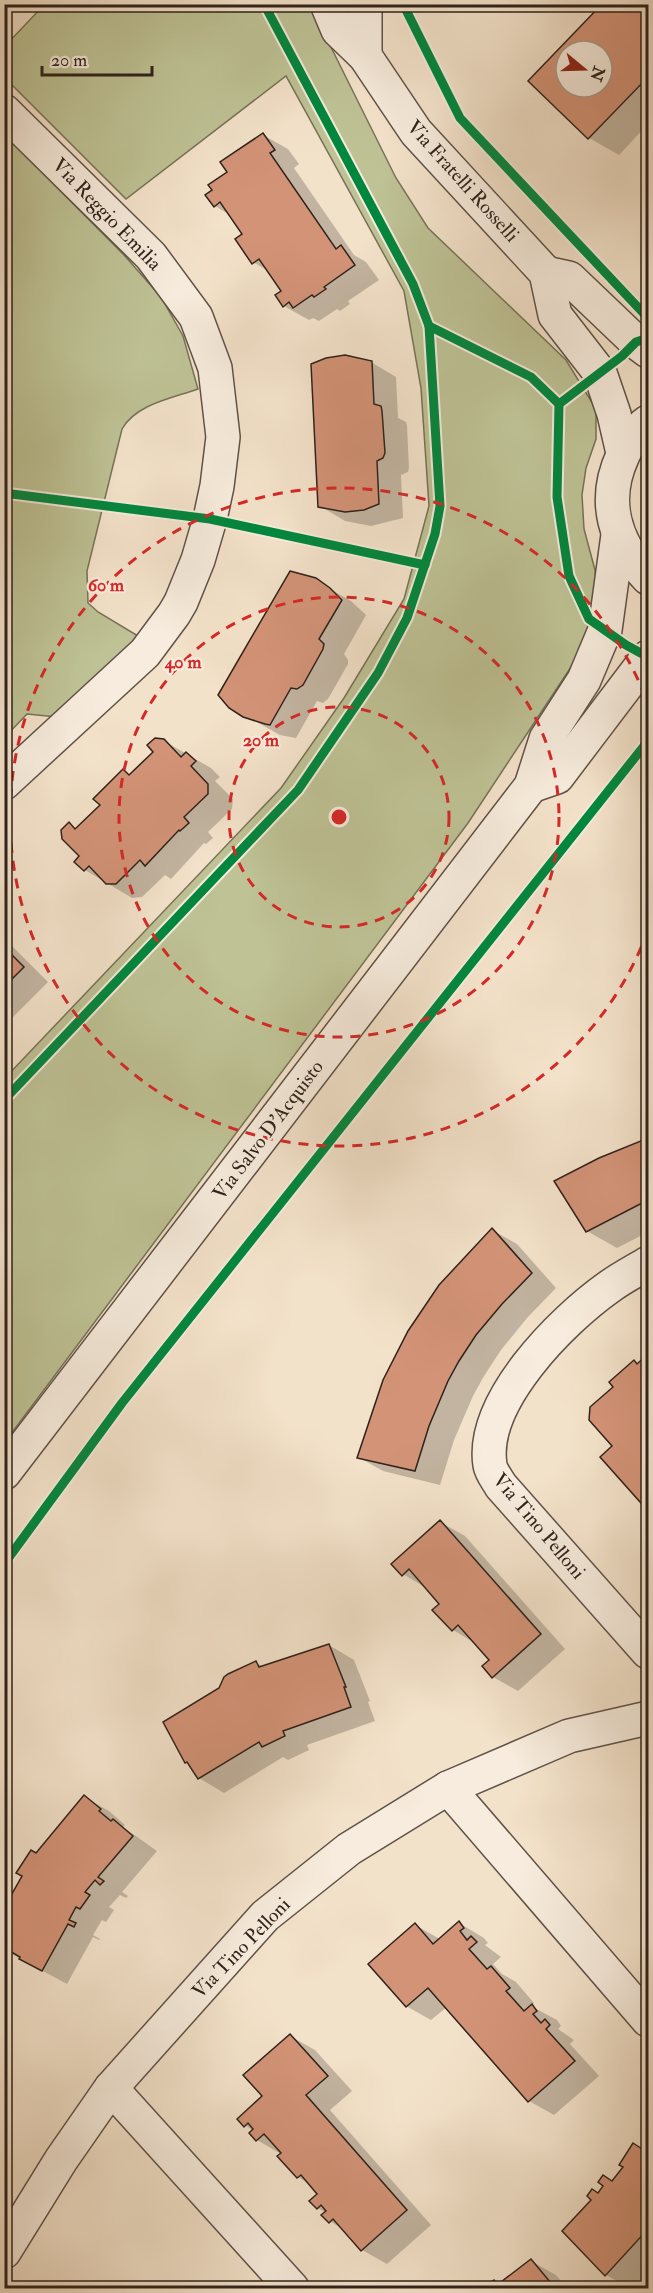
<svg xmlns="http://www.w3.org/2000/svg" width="653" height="2293" viewBox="0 0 653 2293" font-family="'IM FELL Double Pica',serif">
<rect width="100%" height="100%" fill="#f3e2ca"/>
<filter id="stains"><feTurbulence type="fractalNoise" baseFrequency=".00333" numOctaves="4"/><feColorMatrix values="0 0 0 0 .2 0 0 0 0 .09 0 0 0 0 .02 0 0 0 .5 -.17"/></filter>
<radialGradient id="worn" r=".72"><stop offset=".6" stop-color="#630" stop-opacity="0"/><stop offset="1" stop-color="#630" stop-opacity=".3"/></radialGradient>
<g fill="#bec295" stroke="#767258" stroke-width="1.5">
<path d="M44,5H310L396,178L428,228L566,360L596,409V439L586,468L582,495L584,529L595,570L597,597L589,633L571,667L468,823L5,1442V1078L281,788L344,698L404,599L429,506L421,388L404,291L286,76L126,199L5,78V46Z"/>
<path d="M4,134L124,255L161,297L183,336L198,389C173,398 136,404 122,429L87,571L88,603L98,612L138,636L57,717L27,714L5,737Z"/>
</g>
<g fill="#0003" fill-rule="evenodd">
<path d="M604,4H648V124L619,155L589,138L530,81ZM566,51H602V87H566Z"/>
<path d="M263,135L288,149L299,164L294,168L354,255L366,262L379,280L348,301L350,304L340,311L337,309L319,321L313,318L309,320L284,306L283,291L270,272L253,262L244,235L230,215L215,206L214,191Z"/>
<path d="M371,362L396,377L398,418L406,422L407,426L409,468L408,472L401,475L403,518L371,526L345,521L320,506Z"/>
<path d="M291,572L300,574L325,586L351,601L366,615L344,654L348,660V664L328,699L323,703L317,701L296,738L280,735L235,710Z"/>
<path d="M164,741L211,768L220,777L215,781L233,799L232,809L208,832L213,838L206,844L204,843L171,879L165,875L142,897L132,898L85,870L69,824L77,829L102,805L123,771L131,776Z"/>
<path d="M4,938L48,982L4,1026Z"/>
<path d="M648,1141V1232L617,1248L587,1231L600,1159Z"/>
<path d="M492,1230L517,1244L556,1288L527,1318L501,1350L484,1376L473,1396L454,1440L440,1485L383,1471L358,1457L374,1405L397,1356Z"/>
<path d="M648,1356V1505L642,1501L614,1446L615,1387L634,1362L639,1365Z"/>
<path d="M440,1522L465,1536L565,1649L518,1691L493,1677L491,1660L478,1645L453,1630L441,1604L428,1589L403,1574Z"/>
<path d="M329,1645L354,1660L370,1701L368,1702L375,1721L307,1745L309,1750L288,1760L283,1757L224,1793L199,1778L190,1764L186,1762L220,1689L256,1663L264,1667Z"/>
<path d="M84,1797L109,1811L125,1825L123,1827L157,1851L122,1892L128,1896L126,1898L120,1895L109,1907L114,1910L106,1922L102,1920L93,1935L100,1939L99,1940L93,1937L67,1984L4,1950L36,1854Z"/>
<path d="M459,1923L484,1938L488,1943L485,1945L501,1957L493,1964L502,1974L516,1982L534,2003L531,2006L557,2020L561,2026L558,2029L574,2040L570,2044L599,2076L554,2115L529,2101L447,2007L431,2020L406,2006L415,1925L440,1939Z"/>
<path d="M290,2036L315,2050L352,2091L330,2110L431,2225L387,2264L362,2250L344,2230L330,2221L326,2213L318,2208L319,2194L311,2185L298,2177L281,2154L257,2140L254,2131L245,2125L264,2097Z"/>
<path d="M634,2145L648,2154V2271L632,2288H629L606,2275L564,2231L613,2182L625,2166Z"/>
<path d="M531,2261L556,2275L567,2288H490L488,2285L494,2282L499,2285Z"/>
</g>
<g fill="#d39377" stroke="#2e221c" stroke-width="1.5" fill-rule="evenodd">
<path d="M602,4H648V77L588,139L528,81ZM566,51H602V87H566Z"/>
<path d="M263,133L275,150L270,153L336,249L341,245L355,265L324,287L326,289L314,297L312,295L293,308L289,302L283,307L275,295L281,291L259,259L252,264L235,239L242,234L220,202L214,207L205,195L212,190L208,185L227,172L220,162Z"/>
<path d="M345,355L372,361L374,404L381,406L382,411L385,453L383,458L377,461L379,504L364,510L345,512L318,507L311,364L326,358Z"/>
<path d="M290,571L316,578L330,588L342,600L319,639L324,644L323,649L303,685L297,689L291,688L270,725L265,724L243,717L229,708L218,695Z"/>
<path d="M155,738L164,739L181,757L186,752L196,761L191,766L208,784V794L184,817L189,823L180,831L179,830L145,866L140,860L116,884H106L89,866L84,871L74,862L79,856L62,839L61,830L69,822L75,829L100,805L93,799L123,769L129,775L153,752L147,745Z"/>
<path d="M4,947L24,967L4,987Z"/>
<path d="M648,1138V1200L586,1232L554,1181L599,1158Z"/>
<path d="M492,1228L532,1273L502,1304L476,1335L459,1361L448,1381L429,1426L415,1471L357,1458L383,1380L408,1331L439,1285Z"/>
<path d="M648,1354V1495L641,1503L600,1457L612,1446L589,1420L590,1407L613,1387L609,1382L634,1360L637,1364Z"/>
<path d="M440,1520L541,1634L492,1678L482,1666L489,1660L458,1625L452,1631L432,1610L439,1604L409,1569L402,1576L391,1564Z"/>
<path d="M329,1644L346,1687H344L351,1707L283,1731L285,1736L262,1747L259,1742L198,1779L187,1762L185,1763L163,1722L219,1688L224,1677L228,1674L256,1661L259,1667Z"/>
<path d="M84,1795L101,1809L99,1811L111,1821L113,1819L133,1836L98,1877L104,1881L100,1885L95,1880L85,1892L90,1895L80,1909L76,1907L69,1920L76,1923L74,1927L68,1924L42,1971L19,1959L20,1957L10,1951L9,1953L4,1951V1908L22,1876L16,1873L31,1850L36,1853Z"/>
<path d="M459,1921L464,1928L460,1931L467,1940L471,1936L477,1942L469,1949L487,1969L491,1966L510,1988L506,1991L524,2011L532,2004L537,2011L533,2014L541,2023L545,2019L550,2025L546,2029L575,2061L528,2102L428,1988L406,2007L368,1964L415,1923L433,1944Z"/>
<path d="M290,2034L328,2076L306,2095L407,2210L361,2251L333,2219L329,2223L321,2215L326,2211L321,2205L317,2209L309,2201L317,2194L301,2175L297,2178L277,2156L281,2153L264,2134L256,2141L249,2133L253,2129L248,2123L244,2127L237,2119L262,2096L243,2075Z"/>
<path d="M633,2143L648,2153V2229L605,2276L562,2231L591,2200L587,2196L592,2189L598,2193L603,2186L598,2182L603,2175L612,2181L623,2167L619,2165Z"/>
<path d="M531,2259L555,2288H489L486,2285L494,2280L497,2285Z"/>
</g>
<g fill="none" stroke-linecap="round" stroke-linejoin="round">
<defs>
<g id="minor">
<path d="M327,4L338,30L365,56L416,132L546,273L555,315L600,373L614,414L623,453"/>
<path d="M365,4V56"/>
<path d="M4,111L151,256L196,317L215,368L223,437L217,486L210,519L198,560L181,602L174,614L145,653L4,783"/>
<path d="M546,273L569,278L636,342L648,351"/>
<path d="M648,422L644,425C637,434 627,444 623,455C601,502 615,543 648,578"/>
<path d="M531,786L557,777L648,657"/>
<path d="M648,1263C635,1271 621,1278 609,1287C561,1321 480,1402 490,1465C491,1472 497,1479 501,1486L648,1652"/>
<path d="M4,1473L531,786L546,739L584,680L605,630L618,535"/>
<path d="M448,1788L648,2020"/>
<path d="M111,2088L292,2288"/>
<path d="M4,2252L61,2160L111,2088L265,1916L349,1849L448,1788L569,1736L648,1718"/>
</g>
</defs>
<use href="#minor" stroke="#5f5248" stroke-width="36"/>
<use href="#minor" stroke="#f7ecdd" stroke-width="33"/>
<defs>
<g id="cycleway">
<path d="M403,4L460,118L648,318"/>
<path d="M429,326L531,377L559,404L557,497L569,576L589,619L626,645L648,657"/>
<path d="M559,404L622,356L636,342L648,338"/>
<path d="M4,493L210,519L425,565"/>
<path d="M4,1100L298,790L378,673L407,618L435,534L440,506L429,326L413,284L264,4"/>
<path d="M4,1564L122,1403L648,741"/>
</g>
</defs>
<use href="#cycleway" stroke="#f7ecdd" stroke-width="13"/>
<use href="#cycleway" stroke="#00873e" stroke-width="9"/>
</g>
<g fill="none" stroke="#d62828" stroke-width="3" stroke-dasharray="10 8">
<circle cx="339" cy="817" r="110"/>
<circle cx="339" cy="817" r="220"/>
<path d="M648 930A329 329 0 1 1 648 704"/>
</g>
<g text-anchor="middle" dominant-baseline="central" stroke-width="4.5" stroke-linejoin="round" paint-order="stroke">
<g font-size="20" fill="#2e221c" stroke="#f7ecdd">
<text transform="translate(463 181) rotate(48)">Via Fratelli Rosselli</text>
<text transform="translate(107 214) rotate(46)">Via Reggio Emilia</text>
<text transform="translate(268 1130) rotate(-53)">Via Salvo D'Acquisto</text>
<text transform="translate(539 1526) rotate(50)">Via Tino Pelloni</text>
<text transform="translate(241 1948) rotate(-46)">Via Tino Pelloni</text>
</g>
</g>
<circle cx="339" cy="817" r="9" fill="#d62828" stroke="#f7ecdd" stroke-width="3"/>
<g font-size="18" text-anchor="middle" font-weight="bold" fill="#d62828" stroke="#f7ecdd" stroke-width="4.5" stroke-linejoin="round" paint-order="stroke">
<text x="106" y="591">60 m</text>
<text x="183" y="668">40 m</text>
<text x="261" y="746">20 m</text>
</g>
<rect width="653" height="2293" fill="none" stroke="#f3e2ca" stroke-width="24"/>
<rect x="6" y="6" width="641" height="2281" fill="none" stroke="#2e221c" stroke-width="3"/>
<rect x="12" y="12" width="629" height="2269" fill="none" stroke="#2e221c" stroke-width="1.5"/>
<g transform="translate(584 69) rotate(109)"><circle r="28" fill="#f7ecdd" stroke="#a79b90" stroke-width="1.5"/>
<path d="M0-4.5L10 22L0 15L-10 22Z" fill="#8f2418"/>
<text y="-9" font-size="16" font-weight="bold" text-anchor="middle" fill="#2e221c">N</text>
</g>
<path d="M42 66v9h110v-9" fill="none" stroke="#2e221c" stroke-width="3"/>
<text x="51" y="66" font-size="18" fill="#2e221c" stroke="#f7ecdd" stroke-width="4.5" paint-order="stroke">20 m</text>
<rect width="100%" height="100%" filter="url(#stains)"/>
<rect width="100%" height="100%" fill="url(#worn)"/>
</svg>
